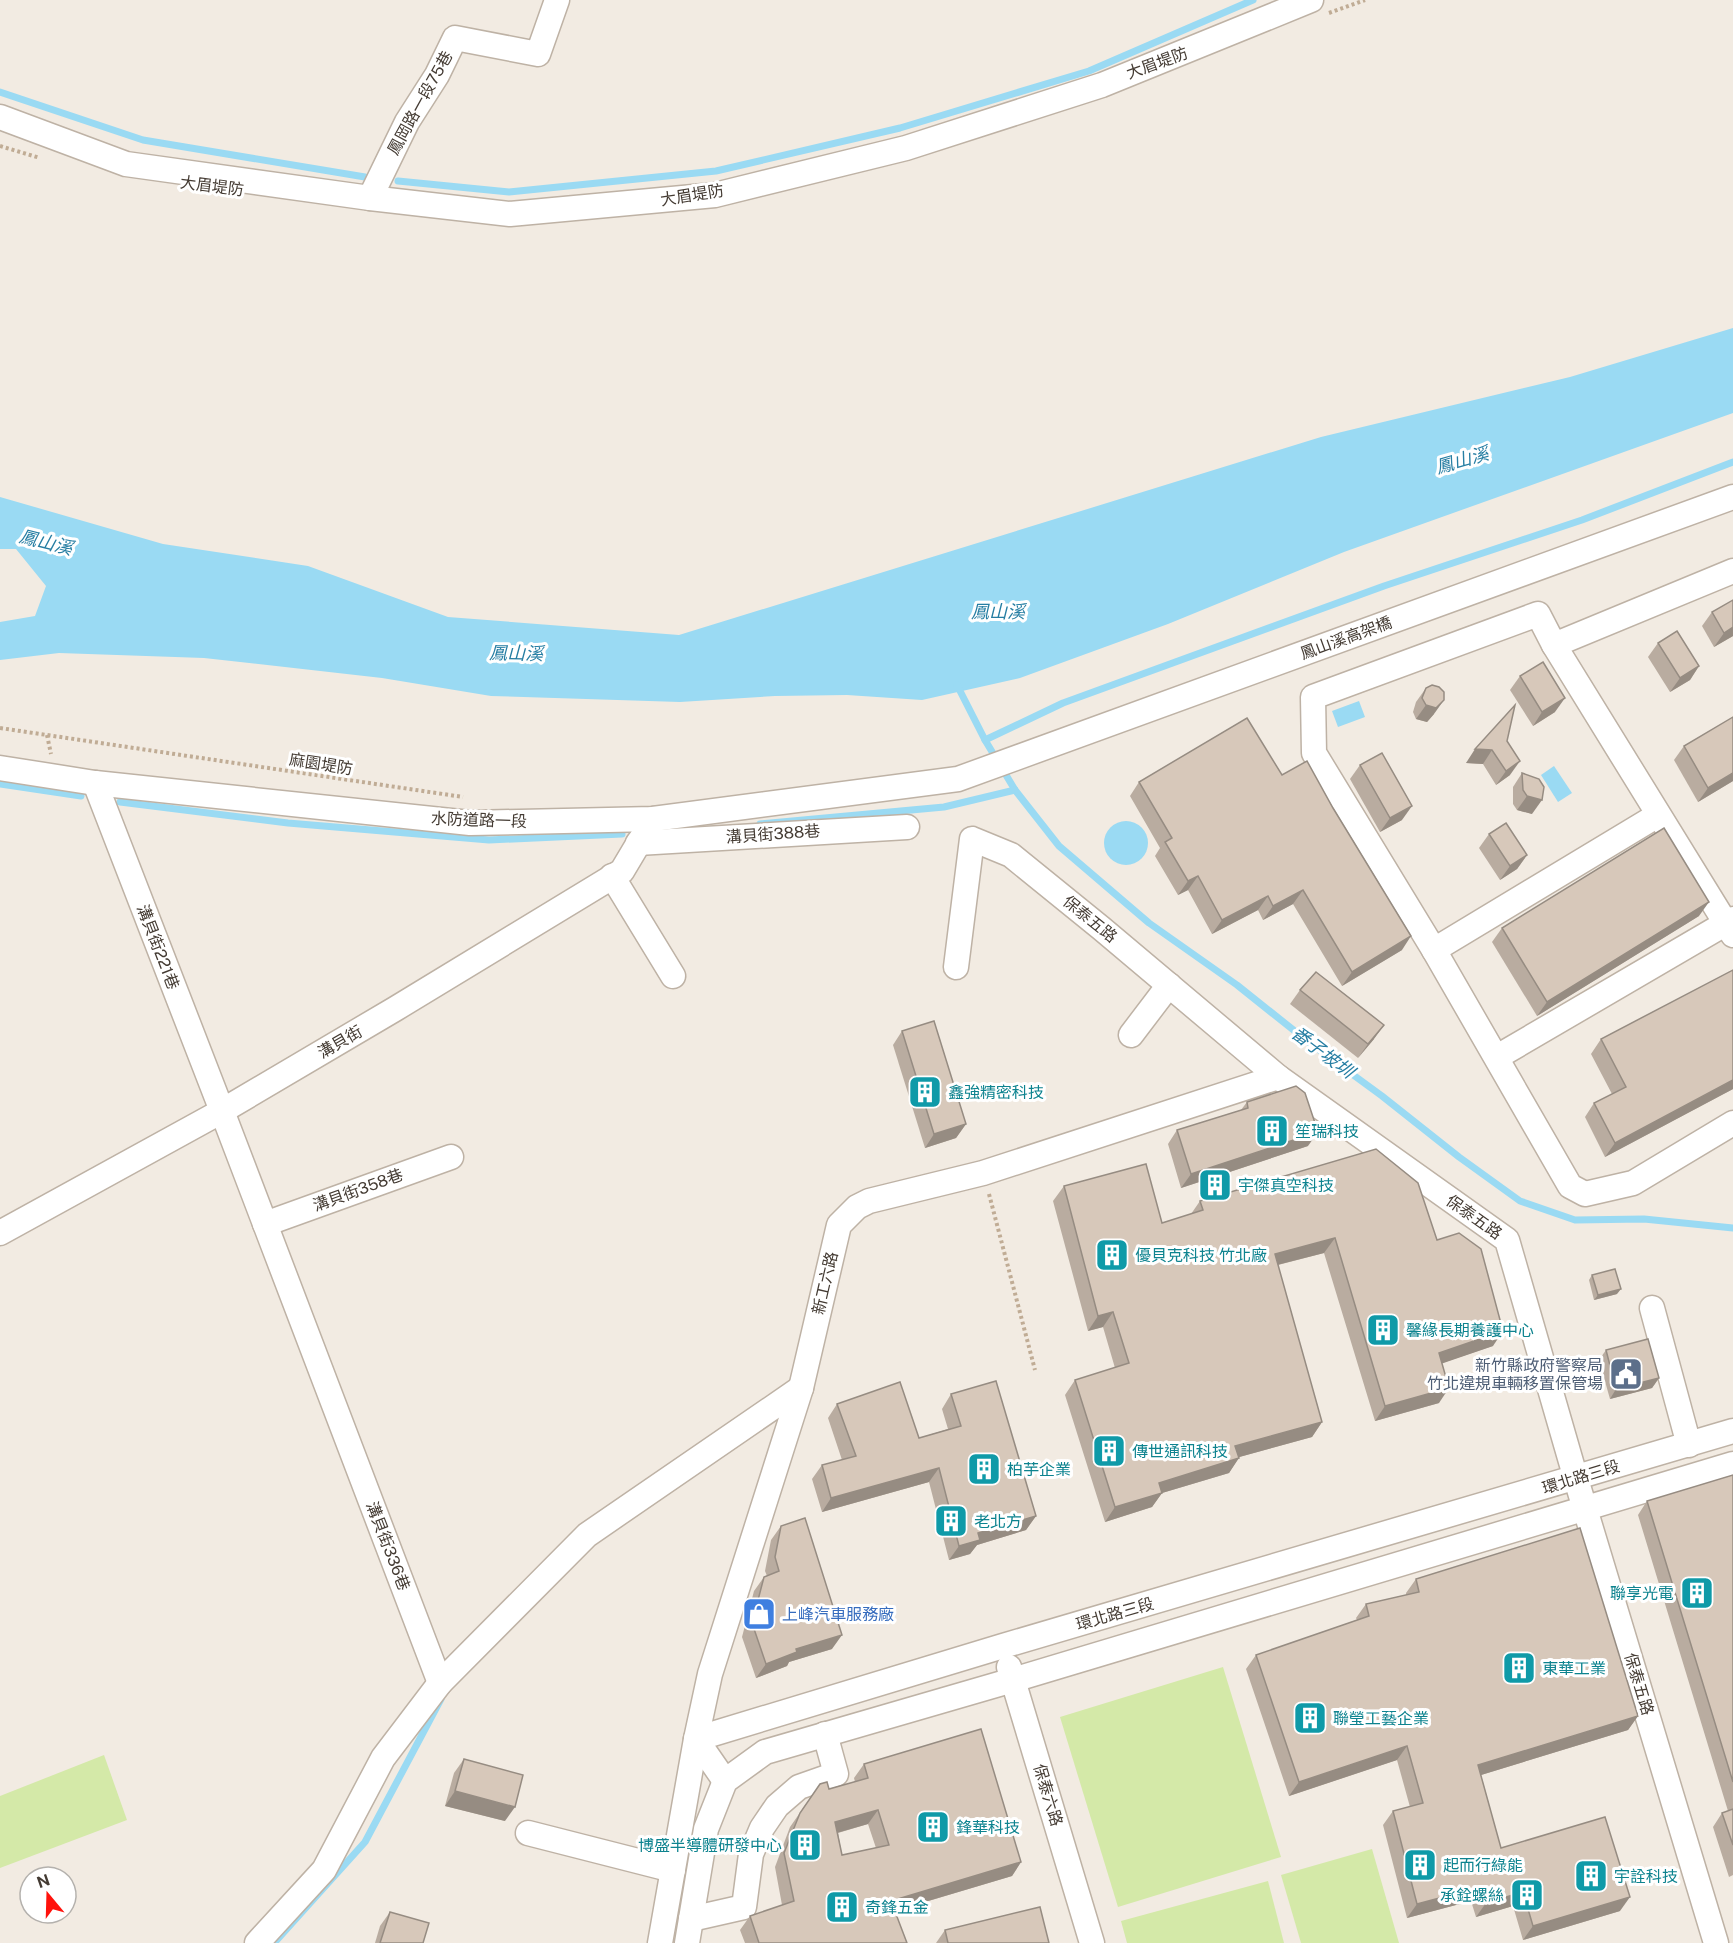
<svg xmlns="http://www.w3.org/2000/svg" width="1733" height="1943" viewBox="0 0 1733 1943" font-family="'Public Sans','Noto Sans TC',sans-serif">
<rect width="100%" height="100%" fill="#f2ebe2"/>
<g fill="#d4e9a8">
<path d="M1223,1667L1281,1857L1118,1907L1060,1717Z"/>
<path d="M104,1755L127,1820L0,1868V1796Z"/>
<path d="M1372,1849L1399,1943H1301L1281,1875Z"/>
<path d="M1268,1881L1284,1943H1127L1121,1921Z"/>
</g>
<g fill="#9adaf3">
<path d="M1733,328V413L1344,552L1168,624L1020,678L922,700L847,695L775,696L680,702L491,696L382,678L204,658L59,653L0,660V622L35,616L46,586L16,549H0V497L163,544L308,566L448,617L679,635L1321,437L1570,377Z"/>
<path d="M1359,701L1365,717L1338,727L1332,711Z"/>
<path d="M1554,766L1572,793L1558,802L1541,775Z"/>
<circle cx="1126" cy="843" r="22"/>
</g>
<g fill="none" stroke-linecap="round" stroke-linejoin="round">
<g stroke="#9adaf3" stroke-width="7">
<path d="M0,92L143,140L365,177"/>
<path d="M398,181L509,192L716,171L900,128L1089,71L1253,0"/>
<path d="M957,685L985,740L1015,790L1059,846L1149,923L1237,985L1311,1044L1382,1096L1459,1157L1520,1201L1575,1220L1644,1219L1733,1228"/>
<path d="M985,740L1063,703L1384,586L1582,520L1733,462"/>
<path d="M0,784L81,796"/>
<path d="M120,802L288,823L489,840L622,834"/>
<path d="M760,824L944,807L1015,790"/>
<path d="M275,1942L365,1842L441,1699"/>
</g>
<defs>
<g id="minor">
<path d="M0,117L126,164L370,198L510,214L715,195L906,148L1102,85L1311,0"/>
<path d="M370,198L407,122L437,75L455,38L538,54L557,0"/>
<path d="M1733,571L1554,645L1538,614L1313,697L1314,753L1434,950L1570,1186L1585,1194L1633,1183L1733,1123"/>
<path d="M1554,645L1733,935"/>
<path d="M0,768L95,783L470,823L653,819L958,779L1733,497"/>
<path d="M95,783L222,1111L440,1683"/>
<path d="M638,843L907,827"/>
<path d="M612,876L673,976"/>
<path d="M1434,950L1658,815"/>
<path d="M956,967L972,839L1011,855L1101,928L1278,1077L1507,1240L1576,1479L1716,1943"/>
<path d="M1131,1035L1169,985"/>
<path d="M1497,1057L1733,919"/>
<path d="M265,1224L451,1157"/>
<path d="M0,1233L222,1111L395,1009L622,871L653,819"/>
<path d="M1652,1308L1689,1445"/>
<path d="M1009,1667L1092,1943"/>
<path d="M725,1781L696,1739L710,1674L801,1388L839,1225L857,1207L869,1201L983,1173L1278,1077"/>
<path d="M528,1833L673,1870"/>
<path d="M691,1919L744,1907L751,1854L762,1828L777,1806L799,1787L836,1774L825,1734"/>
<path d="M257,1943L324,1870L383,1758L440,1683L587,1535L801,1388"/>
<path d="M660,1943L696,1739L1003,1646L1733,1431"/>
<path d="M687,1943L706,1829L725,1781L765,1752L1013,1680L1733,1464"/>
</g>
</defs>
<use href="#minor" stroke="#beb2a5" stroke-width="27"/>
<g stroke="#c0ac95" stroke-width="4" stroke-dasharray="3 3" stroke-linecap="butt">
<path d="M1329,13L1365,0"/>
<path d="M0,146L40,158"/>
<path d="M0,728L463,797"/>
<path d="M47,735L51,754"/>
<path d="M989,1194L1035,1370"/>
</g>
<use href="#minor" stroke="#fff" stroke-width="24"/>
</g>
<g fill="#b9aca0" fill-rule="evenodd">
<path d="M1712,612L1733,636L1714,647L1702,626Z"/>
<path d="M1658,643L1699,666L1690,680L1670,692L1648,657Z"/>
<path d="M1520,676L1555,712L1533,726L1510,690Z"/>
<path d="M1426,688L1434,714L1427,722L1416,719L1413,712L1416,702Z"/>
<path d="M1507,741L1510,775L1496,785L1483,764L1466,763Z"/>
<path d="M1684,746L1733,781L1698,802L1674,760Z"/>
<path d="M1360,765L1402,820L1380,832L1350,779Z"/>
<path d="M1522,773L1532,814L1517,810L1513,804V787Z"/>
<path d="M1282,775L1402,950L1342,986L1293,904L1263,920L1258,910L1212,934L1188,890L1178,895L1155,856L1160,848L1130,796L1139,782Z"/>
<path d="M1489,834L1527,855L1517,869L1500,880L1479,848Z"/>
<path d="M1699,916L1537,1016L1492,942L1502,928Z"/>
<path d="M1300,990L1374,1039L1358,1058L1290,1004Z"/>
<path d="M902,1031L966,1124L956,1138L925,1148L893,1045Z"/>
<path d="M1601,1039L1733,1089L1605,1157L1585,1117L1594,1103L1612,1094L1591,1054Z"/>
<path d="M1247,1102L1308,1146L1181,1188L1168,1144L1177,1130L1241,1110Z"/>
<path d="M1064,1186L1162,1223L1191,1214L1200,1201L1437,1240L1493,1346L1442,1363L1439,1403L1375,1421L1324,1253L1278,1265L1322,1422L1312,1437L1239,1457L1229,1473L1162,1493L1152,1507L1105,1522L1065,1395L1075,1380L1115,1368L1103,1327L1088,1331L1053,1201Z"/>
<path d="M1592,1275L1617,1294L1594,1300L1589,1280Z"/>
<path d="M1606,1350L1659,1378L1652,1388L1610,1399L1599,1360Z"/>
<path d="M951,1394L1036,1516L1026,1530L977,1545L970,1554L949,1560L929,1482L822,1512L812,1479L822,1465L842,1460L828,1418L837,1404L919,1438L948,1429L942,1409Z"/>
<path d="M1733,1475V1875L1729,1877L1713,1827L1722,1813L1728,1811L1638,1515L1647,1501Z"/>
<path d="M781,1526L832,1649L789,1662L787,1666L756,1678L742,1637L754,1591L764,1577L767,1576L765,1571L771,1540Z"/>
<path d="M1416,1579L1638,1716L1628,1730L1481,1775L1501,1848L1620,1911L1523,1940L1513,1906L1476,1917L1471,1901L1407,1918L1383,1825L1393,1811L1410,1807L1397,1760L1289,1796L1246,1669L1256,1655L1357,1620L1356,1618L1366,1604L1406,1595V1593Z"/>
<path d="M464,1759L505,1821L445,1806L454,1773Z"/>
<path d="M864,1764L1021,1862L1012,1876L895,1911L907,1943H745L740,1930L750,1916L782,1905L775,1867L790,1827L820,1784L829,1789L855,1782L854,1778ZM868,1824L876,1848L842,1855L838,1833Z"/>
<path d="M390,1912L423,1943H375L380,1926Z"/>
<path d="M945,1930L1049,1943H936Z"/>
</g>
<g fill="#968c82">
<path d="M1733,627V636L1714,647L1724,633Z"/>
<path d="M1699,666L1690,680L1670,692L1680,678Z"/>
<path d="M1565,698L1555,712L1533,726L1542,712Z"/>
<path d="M1444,700L1434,714L1427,722L1416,719L1426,705Z"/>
<path d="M1475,749L1492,750L1483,764L1466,763Z"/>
<path d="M1520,761L1510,775L1496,785L1506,771Z"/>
<path d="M1733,773V781L1698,802L1708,788Z"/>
<path d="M1527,796L1542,800L1532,814L1517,810Z"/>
<path d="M1412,806L1402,820L1380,832L1390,818Z"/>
<path d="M1527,855L1517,869L1500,880L1510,866Z"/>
<path d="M1198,876L1188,890L1178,895L1188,881Z"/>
<path d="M1303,890L1293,904L1263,920L1273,906Z"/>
<path d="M1268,896L1258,910L1212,934L1222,920Z"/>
<path d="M1709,902L1699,916L1537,1016L1547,1002Z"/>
<path d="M1411,936L1402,950L1342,986L1352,972Z"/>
<path d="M1384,1025L1374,1039L1358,1058L1368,1044Z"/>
<path d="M1733,1080V1089L1605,1157L1615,1143Z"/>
<path d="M966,1124L956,1138L925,1148L934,1134Z"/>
<path d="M1318,1132L1308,1146L1181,1188L1191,1174Z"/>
<path d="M1335,1238L1324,1253L1265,1268L1275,1254Z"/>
<path d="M1621,1289L1617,1294L1594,1300L1598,1295Z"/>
<path d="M1113,1312L1103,1327L1088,1331L1098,1316Z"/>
<path d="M1503,1331L1493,1346L1429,1368L1439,1353Z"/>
<path d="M1659,1378L1652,1388L1610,1399L1616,1389Z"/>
<path d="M1449,1388L1439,1403L1375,1421L1385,1406Z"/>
<path d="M1322,1422L1312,1437L1225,1461L1235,1446Z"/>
<path d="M1239,1458L1229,1473L1162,1493L1152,1507L1105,1522L1115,1507L1159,1483Z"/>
<path d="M939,1468L929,1482L822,1512L831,1498Z"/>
<path d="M1036,1516L1026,1530L977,1545L970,1554L949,1560L959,1546L978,1533Z"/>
<path d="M842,1635L832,1649L789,1662L787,1666L756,1678L766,1664L796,1649Z"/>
<path d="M1638,1716L1628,1730L1468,1779L1478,1765Z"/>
<path d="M1407,1746L1397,1760L1289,1796L1299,1782Z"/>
<path d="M455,1791L515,1807L505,1821L445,1806Z"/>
<path d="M878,1810L868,1824L826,1836L835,1822Z"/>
<path d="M1021,1862L1012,1876L881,1915L891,1901Z"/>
<path d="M1481,1887L1471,1901L1407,1918L1417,1904Z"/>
<path d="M1523,1892L1513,1906L1476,1917L1486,1903Z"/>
<path d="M1630,1897L1620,1911L1523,1940L1533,1926Z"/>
</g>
<g fill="#d7c8ba" stroke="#968c82" stroke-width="1.5" fill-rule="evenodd">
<path d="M1733,600V627L1724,633L1712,612Z"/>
<path d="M1677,631L1699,666L1680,678L1658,643Z"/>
<path d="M1543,662L1565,698L1542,712L1520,676Z"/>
<path d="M1432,685L1439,687L1444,692V700L1436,708L1426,705L1422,698L1426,688Z"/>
<path d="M1515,705L1507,741L1520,761L1506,771L1492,750L1475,749Z"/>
<path d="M1733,717V773L1708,788L1684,746Z"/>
<path d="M1247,718L1282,775L1307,761L1333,808L1411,936L1352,972L1303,890L1273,906L1268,896L1222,920L1198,876L1188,881L1165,842L1172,838L1139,782Z"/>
<path d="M1382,753L1412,806L1390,818L1360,765Z"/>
<path d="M1522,773L1539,779L1544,787L1542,800L1527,796L1523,790Z"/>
<path d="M1506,823L1527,855L1510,866L1489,834Z"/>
<path d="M1664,828L1709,902L1547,1002L1502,928Z"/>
<path d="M1733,970V1080L1615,1143L1594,1103L1626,1087L1601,1039Z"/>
<path d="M1316,972L1384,1025L1368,1044L1300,990Z"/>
<path d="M934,1021L966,1124L934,1134L902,1031Z"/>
<path d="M1296,1086L1305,1093L1318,1132L1191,1174L1177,1130L1248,1108L1247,1102Z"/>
<path d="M1376,1149L1418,1183L1437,1240L1459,1233L1481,1249L1503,1331L1439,1353L1449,1388L1385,1406L1335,1238L1275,1254L1322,1422L1235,1446L1239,1458L1159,1483L1162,1493L1115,1507L1075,1380L1129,1363L1113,1312L1098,1316L1064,1186L1146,1164L1162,1223L1203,1210L1200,1201Z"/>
<path d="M1615,1269L1621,1289L1598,1295L1592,1275Z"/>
<path d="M1648,1339L1659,1378L1616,1389L1606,1350Z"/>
<path d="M996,1381L1036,1516L978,1533L980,1540L959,1546L939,1468L831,1498L822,1465L856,1456L837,1404L900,1382L919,1438L961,1426L951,1394Z"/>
<path d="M1733,1475V1782L1647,1501Z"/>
<path d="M805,1518L842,1635L796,1649L797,1652L766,1664L752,1623L764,1577L779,1571L775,1557L781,1526Z"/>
<path d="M1580,1528L1638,1716L1478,1765L1501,1848L1605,1817L1630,1897L1533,1926L1523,1892L1486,1903L1481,1887L1417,1904L1393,1811L1423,1803L1407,1746L1299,1782L1256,1655L1369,1616L1366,1604L1419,1592L1416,1579Z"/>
<path d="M981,1729L1021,1862L891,1901L907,1943H759L750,1916L794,1901L784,1853L800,1813L820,1784L827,1782L829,1789L868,1778L864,1764ZM878,1810L889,1845L842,1855L835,1822Z"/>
<path d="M464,1759L523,1775L515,1807L455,1791Z"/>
<path d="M1733,1809V1845L1722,1813Z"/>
<path d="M1040,1907L1049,1943H948L945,1930Z"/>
<path d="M390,1912L429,1923L423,1943H380Z"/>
</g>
<defs>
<symbol id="building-square" viewBox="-11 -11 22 22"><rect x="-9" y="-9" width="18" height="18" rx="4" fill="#0f9aa8" stroke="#fff"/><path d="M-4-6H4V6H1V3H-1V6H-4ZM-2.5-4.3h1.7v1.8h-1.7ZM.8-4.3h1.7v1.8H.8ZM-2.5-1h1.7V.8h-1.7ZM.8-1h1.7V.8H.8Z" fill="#fff"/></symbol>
<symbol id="civic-square" viewBox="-11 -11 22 22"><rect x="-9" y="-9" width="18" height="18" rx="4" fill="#5c6f8a" stroke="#fff"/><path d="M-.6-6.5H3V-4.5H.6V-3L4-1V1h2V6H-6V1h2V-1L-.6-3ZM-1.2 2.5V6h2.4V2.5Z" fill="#fff"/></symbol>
<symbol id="shop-square" viewBox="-11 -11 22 22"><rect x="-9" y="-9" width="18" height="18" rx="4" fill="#3f7fe0" stroke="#fff"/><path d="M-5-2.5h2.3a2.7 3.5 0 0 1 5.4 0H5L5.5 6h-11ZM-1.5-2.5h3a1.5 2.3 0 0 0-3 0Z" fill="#fff"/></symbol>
</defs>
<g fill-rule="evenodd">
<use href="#building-square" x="906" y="1073" width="38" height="38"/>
<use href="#building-square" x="1253" y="1112" width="38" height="38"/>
<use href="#building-square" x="1196" y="1166" width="38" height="38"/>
<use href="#building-square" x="1093" y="1236" width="38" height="38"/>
<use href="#building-square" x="1364" y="1311" width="38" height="38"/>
<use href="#civic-square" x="1607" y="1355" width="38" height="38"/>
<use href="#building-square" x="1090" y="1432" width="38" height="38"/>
<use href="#building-square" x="965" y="1450" width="38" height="38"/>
<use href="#building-square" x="932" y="1502" width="38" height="38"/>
<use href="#building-square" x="1678" y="1574" width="38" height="38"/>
<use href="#shop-square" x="740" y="1595" width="38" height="38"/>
<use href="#building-square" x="1500" y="1649" width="38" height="38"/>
<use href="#building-square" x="1291" y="1699" width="38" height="38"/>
<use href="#building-square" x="914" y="1808" width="38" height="38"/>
<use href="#building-square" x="786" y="1826" width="38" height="38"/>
<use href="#building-square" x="1401" y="1846" width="38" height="38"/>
<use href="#building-square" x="1572" y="1857" width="38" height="38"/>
<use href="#building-square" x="1508" y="1876" width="38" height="38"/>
<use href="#building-square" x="823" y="1888" width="38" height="38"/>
</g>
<g text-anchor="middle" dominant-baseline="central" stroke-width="6" stroke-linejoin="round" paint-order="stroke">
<g font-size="16" fill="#443b33" stroke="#fff">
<text transform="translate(1157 63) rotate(-20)">大眉堤防</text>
<text transform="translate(420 103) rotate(-61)">鳳岡路一段75巷</text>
<text transform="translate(212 186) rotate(7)">大眉堤防</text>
<text transform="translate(692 195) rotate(-9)">大眉堤防</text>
<text transform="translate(1346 638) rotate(-20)">鳳山溪高架橋</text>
<text transform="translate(321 764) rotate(9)">麻園堤防</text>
<text transform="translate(479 820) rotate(2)">水防道路一段</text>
<text transform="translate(773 834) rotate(-4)">溝貝街388巷</text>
<text transform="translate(1090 919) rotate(39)">保泰五路</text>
<text transform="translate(158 947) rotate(69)">溝貝街221巷</text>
<text transform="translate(340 1042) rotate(-30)">溝貝街</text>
<text transform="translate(358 1190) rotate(-20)">溝貝街358巷</text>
<text transform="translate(1474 1217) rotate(35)">保泰五路</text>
<text transform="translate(825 1283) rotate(-77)">新工六路</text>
<text transform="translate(1581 1477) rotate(-17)">環北路三段</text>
<text transform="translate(388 1546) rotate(69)">溝貝街336巷</text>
<text transform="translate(1115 1614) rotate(-16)">環北路三段</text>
<text transform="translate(1639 1684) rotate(73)">保泰五路</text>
<text transform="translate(1048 1795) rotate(73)">保泰六路</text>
</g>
<g font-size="16" fill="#0d838f" stroke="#fff" text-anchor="start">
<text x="948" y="1092">鑫強精密科技</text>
<text x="1295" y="1131">笙瑞科技</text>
<text x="1238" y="1185">宇傑真空科技</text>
<text x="1135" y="1255">優貝克科技 竹北廠</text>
<text x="1406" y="1330">馨緣長期養護中心</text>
<text x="1132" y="1451">傳世通訊科技</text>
<text x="1007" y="1469">柏芋企業</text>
<text x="974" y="1521">老北方</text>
<text x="1674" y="1593" text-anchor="end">聯享光電</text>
<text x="1542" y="1668">東華工業</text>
<text x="1333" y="1718">聯瑩工藝企業</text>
<text x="956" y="1827">鋒華科技</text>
<text x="782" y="1845" text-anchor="end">博盛半導體研發中心</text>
<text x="1443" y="1865">起而行綠能</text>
<text x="1614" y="1876">宇詮科技</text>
<text x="1504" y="1895" text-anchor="end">承銓螺絲</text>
<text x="865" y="1907">奇鋒五金</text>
</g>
<g font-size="16" fill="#4e5e75" stroke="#fff" text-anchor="end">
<text x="1603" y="1365">新竹縣政府警察局<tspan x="1603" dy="18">竹北違規車輛移置保管場</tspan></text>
</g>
<g font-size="16" fill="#366cbe" stroke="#fff" text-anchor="start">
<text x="782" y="1614">上峰汽車服務廠</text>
</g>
<g font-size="18" font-style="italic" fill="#267ea3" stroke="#fff">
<text transform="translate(1462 460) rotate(-16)">鳳山溪</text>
<text transform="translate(46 542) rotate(14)">鳳山溪</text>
<text x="998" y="611">鳳山溪</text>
<text transform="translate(516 653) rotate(1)">鳳山溪</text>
<text transform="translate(1323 1052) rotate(37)">番子坡圳</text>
</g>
</g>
<g transform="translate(48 1895) rotate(341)"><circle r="28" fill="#ffffff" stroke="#b4b1ad" stroke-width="1.5"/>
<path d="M0-4.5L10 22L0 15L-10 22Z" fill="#ff120c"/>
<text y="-9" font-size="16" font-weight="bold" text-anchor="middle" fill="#443b33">N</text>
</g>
</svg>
